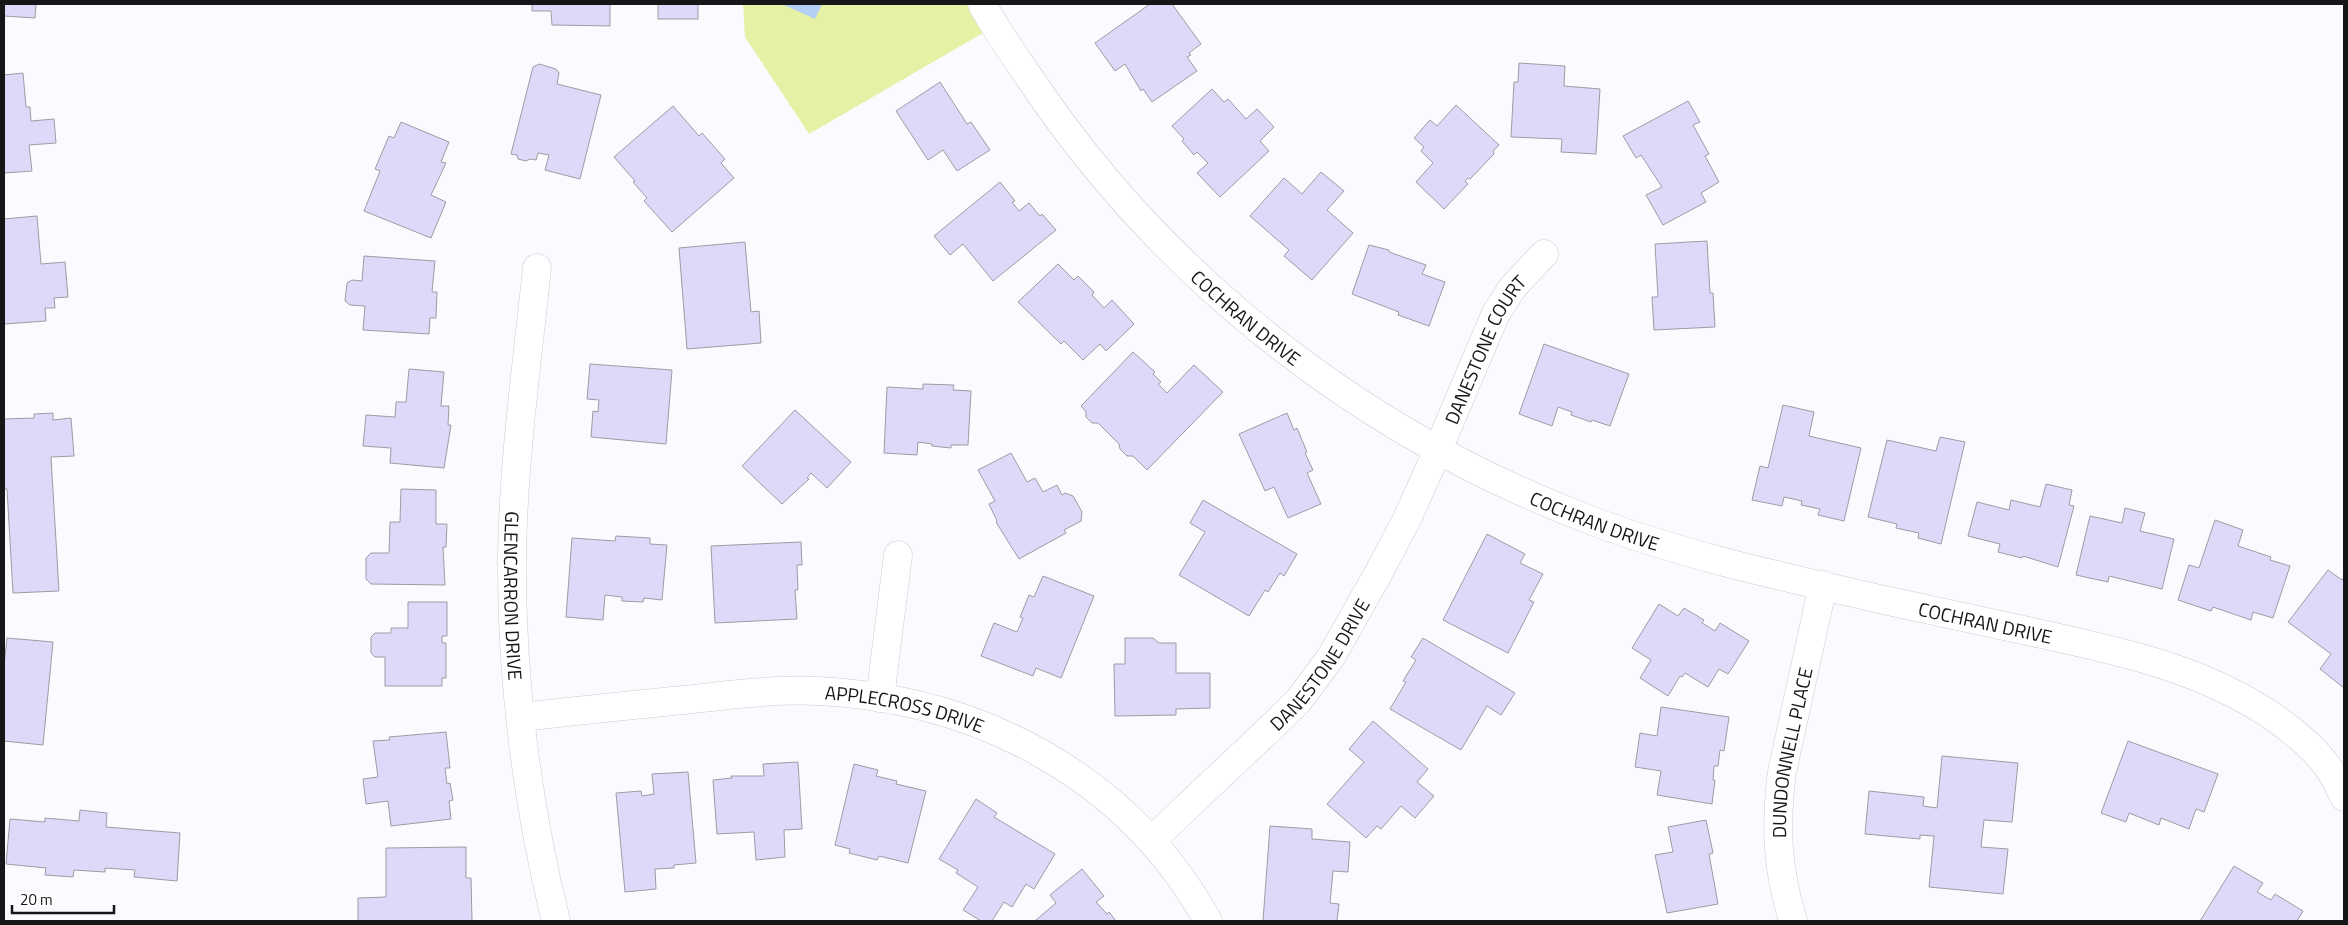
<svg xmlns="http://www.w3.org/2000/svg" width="2348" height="925" viewBox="0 0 2348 925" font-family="'Titillium Web',sans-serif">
<rect width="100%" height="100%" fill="#fafaff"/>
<path fill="#e5f2a6" d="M743,4H982L995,26L809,134L745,37Z"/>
<path fill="#b4cef5" d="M782,4H822L815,19Z"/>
<g fill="#dcdaf8" stroke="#9d9ca4">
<path d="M4,4H36L35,18L4,16Z"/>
<path d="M532,4H610V26L552,25L551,11H532Z"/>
<rect x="658" y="4" width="40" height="15"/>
<path d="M1150,4H1172L1201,44L1189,53L1191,55L1187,57L1197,71L1152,102L1143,89L1141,91L1125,64L1115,71L1095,43Z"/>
<path d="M1519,63L1565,66L1564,86L1600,89L1596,154L1561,152L1562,139L1511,137L1514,82H1518Z"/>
<path d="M539,64L556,69L559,73L557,84L601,95L580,179L545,170L549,155L538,153L536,160L530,159L526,161L518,159L517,155L511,154L533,67Z"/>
<path d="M23,73L26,107H30L31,121L54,119L56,143L29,145L32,171L4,173V75Z"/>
<path d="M940,82L967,124L971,122L990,150L957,171L943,150L928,160L896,111Z"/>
<path d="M1212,89L1224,102L1228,99L1246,119L1257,109L1274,127L1260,141L1269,151L1220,197L1197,173L1208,163L1197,152L1194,155L1182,141L1184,139L1172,126Z"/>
<path d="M1688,101L1700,122L1693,125L1709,154L1705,156L1719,182L1701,193L1706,202L1663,225L1646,195L1662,187L1641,155L1636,158L1623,136Z"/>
<path d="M1456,105L1499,145L1493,151L1494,154L1470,179L1468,178L1465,181L1468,184L1444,209L1416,182L1433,163L1421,151L1424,147L1414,138L1430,120L1437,126Z"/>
<path d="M673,106L699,136L702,133L725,159L721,163L734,178L672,232L644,201L647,198L633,182L635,181L614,157Z"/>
<path d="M401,122L449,142L441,162L446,163L431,195L446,202L431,238L364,211L380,171L375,169L389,136L394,138Z"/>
<path d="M1321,172L1344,191L1327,210L1353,233L1312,280L1284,256L1289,250L1250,216L1284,178L1302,194Z"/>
<path d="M1000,182L1015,201L1012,202L1019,211L1029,203L1040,216L1042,214L1056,230L993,281L963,244L950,255L934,236Z"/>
<path d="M37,216L41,264L65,262L68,297L54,298L55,308H45L46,321L4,324V219Z"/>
<path d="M1707,241L1710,293H1713L1715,327L1654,330L1652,297H1658L1655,244Z"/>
<path d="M745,242L751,312L759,311L761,343L687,349L679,248Z"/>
<path d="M1369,245L1389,250V252L1426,265L1422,274L1445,282L1429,326L1398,315L1399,312L1352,294Z"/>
<path d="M364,256L435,261L432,292H437L436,318H430L429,334L363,330L365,306L350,305L345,301L347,283L352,280L362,281Z"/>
<path d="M1058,264L1074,280L1078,276L1094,292L1092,295L1104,308L1112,300L1134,324L1106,351L1100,344L1083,360L1064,341L1061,344L1018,302Z"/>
<path d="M1544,344L1629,374L1610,426L1592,420L1591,422L1571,415L1572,412L1558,407L1552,426L1519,414Z"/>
<path d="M1133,352L1155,372L1153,374L1161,382L1158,384L1167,393L1194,365L1223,392L1147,470L1133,456H1127L1120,449L1119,444L1098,423H1092L1086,417V412L1081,406Z"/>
<path d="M590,364L672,370L666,444L591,437L593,411L598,412L599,400L587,399Z"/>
<path d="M409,369L444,372L441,406H449L448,425H451L444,468L390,463L391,448L363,446L366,415L395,417L396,402H406Z"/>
<path d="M923,384L954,385L953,390L971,391L968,445H951V448L932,446V444L918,442L917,455L884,453L887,387L923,389Z"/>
<path d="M1783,405L1814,412L1809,436L1861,448L1844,521L1818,515L1820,509L1801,505L1802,501L1784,497L1782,506L1752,500L1760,466L1768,468Z"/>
<path d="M795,410L851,462L827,488L811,473L807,478L809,479L782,504L742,466Z"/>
<path d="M53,413V420L71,418L74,456L51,457L59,591L13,593L7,489H4V419L34,418V414Z"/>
<path d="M1287,413L1294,430L1297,428L1307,452L1305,453L1313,470L1307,473L1321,504L1288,518L1274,487L1265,491L1239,434Z"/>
<path d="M1940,437L1965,442L1941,544L1918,538L1919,533L1896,528L1897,524L1868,517L1887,440L1936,451Z"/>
<path d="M1011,453L1027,482L1035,478L1043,492L1057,485L1062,495L1065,493L1073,496L1082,512L1081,521L1064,530L1066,533L1019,559L996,522L997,521L989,504L995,501L978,470Z"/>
<path d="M2046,484L2072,490L2069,505L2074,506L2058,567L2023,556L2022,558L1998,552L2000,544L1968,536L1977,502L2009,510L2011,500L2040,507Z"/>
<path d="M401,489L436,490V524H447L446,547H443L445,585L371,584L366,579V558L371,553H389L390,522H400Z"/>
<path d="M1203,500L1297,554L1284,576L1280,573L1268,592L1265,590L1249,616L1179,575L1205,532L1190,523Z"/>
<path d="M2125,508L2145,513L2140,531L2174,539L2162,589L2109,576L2108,582L2076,575L2090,516L2122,523Z"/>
<path d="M2215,520L2243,530L2238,546L2271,557L2270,560L2290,566L2273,618L2253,612L2251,620L2213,607L2211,611L2178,600L2189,565L2199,568Z"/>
<path d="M1487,534L1525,554L1520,563L1543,574L1529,600L1534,602L1508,653L1443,620Z"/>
<path d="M616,536L650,538V544L667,545L662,600L644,598L643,602L622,601V597L605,595L603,620L566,617L572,538L615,541Z"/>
<path d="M801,542L802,565H797L798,590H795L797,619L715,623L711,546Z"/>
<path d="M2328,570L2342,580L2344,577V688L2320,669L2331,654L2288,622Z"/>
<path d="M1043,576L1094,596L1061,678L1036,668L1033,676L981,656L994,623L1017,632L1023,618L1020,617L1029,595L1034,597Z"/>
<path d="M408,602H447V636H442V643H446V678H442V686H385V657H375L371,653V637L375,633H391V628H408Z"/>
<path d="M1659,604L1678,616L1684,608L1704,620L1702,623L1715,631L1720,623L1749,641L1728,674L1719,669L1708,687L1685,673L1682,677L1680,676L1668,696L1640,678L1651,660L1632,648Z"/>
<path d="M7,638L53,642L43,745L4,741V666Z"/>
<path d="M1125,638H1153L1159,643H1176V673H1210V708L1176,709V715L1115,716L1114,664H1125Z"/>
<path d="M1423,638L1515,693L1501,715L1487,706L1461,750L1390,709L1406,682L1403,681L1416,660L1411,657Z"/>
<path d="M1661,707L1729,717L1724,751L1720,750L1718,766H1714L1713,780H1715L1712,804L1657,795L1661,771L1635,767L1640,733L1657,736Z"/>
<path d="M1373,721L1428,769L1417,782L1434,796L1415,818L1401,806L1381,829L1377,826L1366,838L1327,804L1364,762L1349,749Z"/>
<path d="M446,732L450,768H445L447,784L450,783L453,800L449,801L451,819L391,826L388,801L366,804L363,779L378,777L373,741L390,740L389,737Z"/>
<path d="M2128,741L2218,774L2204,812L2196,809L2189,829L2161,818L2159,825L2129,813L2126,822L2101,813Z"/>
<path d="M1942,756L2018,763L2012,822L1984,820L1981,847L2008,849L2003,894L1929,887L1934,836L1920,835V839L1865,834L1869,791L1924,797L1923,806L1937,808Z"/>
<path d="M798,762L802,829L784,830L785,857L756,860L754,832L717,834L713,780L732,778L731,776H764L763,764Z"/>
<path d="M854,764L878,770L876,776L897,781L896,784L926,791L908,863L879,856L877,860L849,853L850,849L835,845Z"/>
<path d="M688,772L696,863L674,865V868L655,869L656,889L625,892L616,793L641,791L642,796L654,794L652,774Z"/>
<path d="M976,799L997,813L994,817L1055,854L1034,889L1026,884L1012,907L1004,902L992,921H981L963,910L978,887L956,873L958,870L939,859Z"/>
<path d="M80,810L107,813L106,827L180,833L177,881L134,877L135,870L105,868V872L74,870L73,877L45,875L46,868L6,864L10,819L45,822V818L79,821Z"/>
<path d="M1706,820L1713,853L1709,854L1718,904L1667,913L1655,855L1673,852L1668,827Z"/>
<path d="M1270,826L1312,829V839L1350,842L1348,872L1333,871L1330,903L1339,904L1337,921H1263Z"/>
<path d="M466,847V878H471L472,921H358V898L386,897V848Z"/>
<path d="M2234,866L2263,883L2257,892L2271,900L2275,894L2303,911L2297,921H2200Z"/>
<path d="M1082,869L1104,896L1096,902L1107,914L1109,912L1116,921H1037L1036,920L1056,903L1050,895Z"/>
</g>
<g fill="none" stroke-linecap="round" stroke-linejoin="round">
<defs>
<g id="minor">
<path id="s1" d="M982,4C996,30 1014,55 1031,80C1167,283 1369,438 1598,523C1690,557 1789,578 1884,600C1935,611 1986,622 2037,633C2120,651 2204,669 2275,718C2293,731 2311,745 2324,762C2333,772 2338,785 2344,797"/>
<path id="s2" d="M537,268C527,364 513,462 512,558C511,678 527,805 556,921"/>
<path d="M880,698L898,555"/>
<path id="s3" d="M522,717C576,711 630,705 684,700C729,695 774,689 819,691C981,699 1129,778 1208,921"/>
<path id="s4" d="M1152,840L1282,717L1299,700L1331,657L1378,574L1407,519L1437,452L1496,313L1513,287L1544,254"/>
<path id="s5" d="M1793,921C1777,868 1775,827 1782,772L1823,585"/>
</g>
</defs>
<use href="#minor" stroke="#cbcbd3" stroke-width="29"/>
<use href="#minor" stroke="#fff" stroke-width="28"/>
</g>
<g text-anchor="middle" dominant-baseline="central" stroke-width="4.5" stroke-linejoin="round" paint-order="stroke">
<g font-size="19" fill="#161619" stroke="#fff">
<text stroke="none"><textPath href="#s1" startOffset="412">COCHRAN DRIVE</textPath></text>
<text stroke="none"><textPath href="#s4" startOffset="601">DANESTONE COURT</textPath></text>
<text stroke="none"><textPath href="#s1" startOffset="818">COCHRAN DRIVE</textPath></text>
<text stroke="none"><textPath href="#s2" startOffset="329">GLENCARRON DRIVE</textPath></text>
<text stroke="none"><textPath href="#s1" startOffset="1222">COCHRAN DRIVE</textPath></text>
<text stroke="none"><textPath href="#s4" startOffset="244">DANESTONE DRIVE</textPath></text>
<text stroke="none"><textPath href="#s3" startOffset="386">APPLECROSS DRIVE</textPath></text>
<text stroke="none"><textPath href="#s5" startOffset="171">DUNDONNELL PLACE</textPath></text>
</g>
</g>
<rect width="2348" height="925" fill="none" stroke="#161619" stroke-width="10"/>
<path d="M12 905v8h102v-8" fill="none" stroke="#161619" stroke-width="2.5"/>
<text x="20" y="905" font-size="15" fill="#161619" stroke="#ffffff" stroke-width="4" paint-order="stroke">20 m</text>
</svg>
